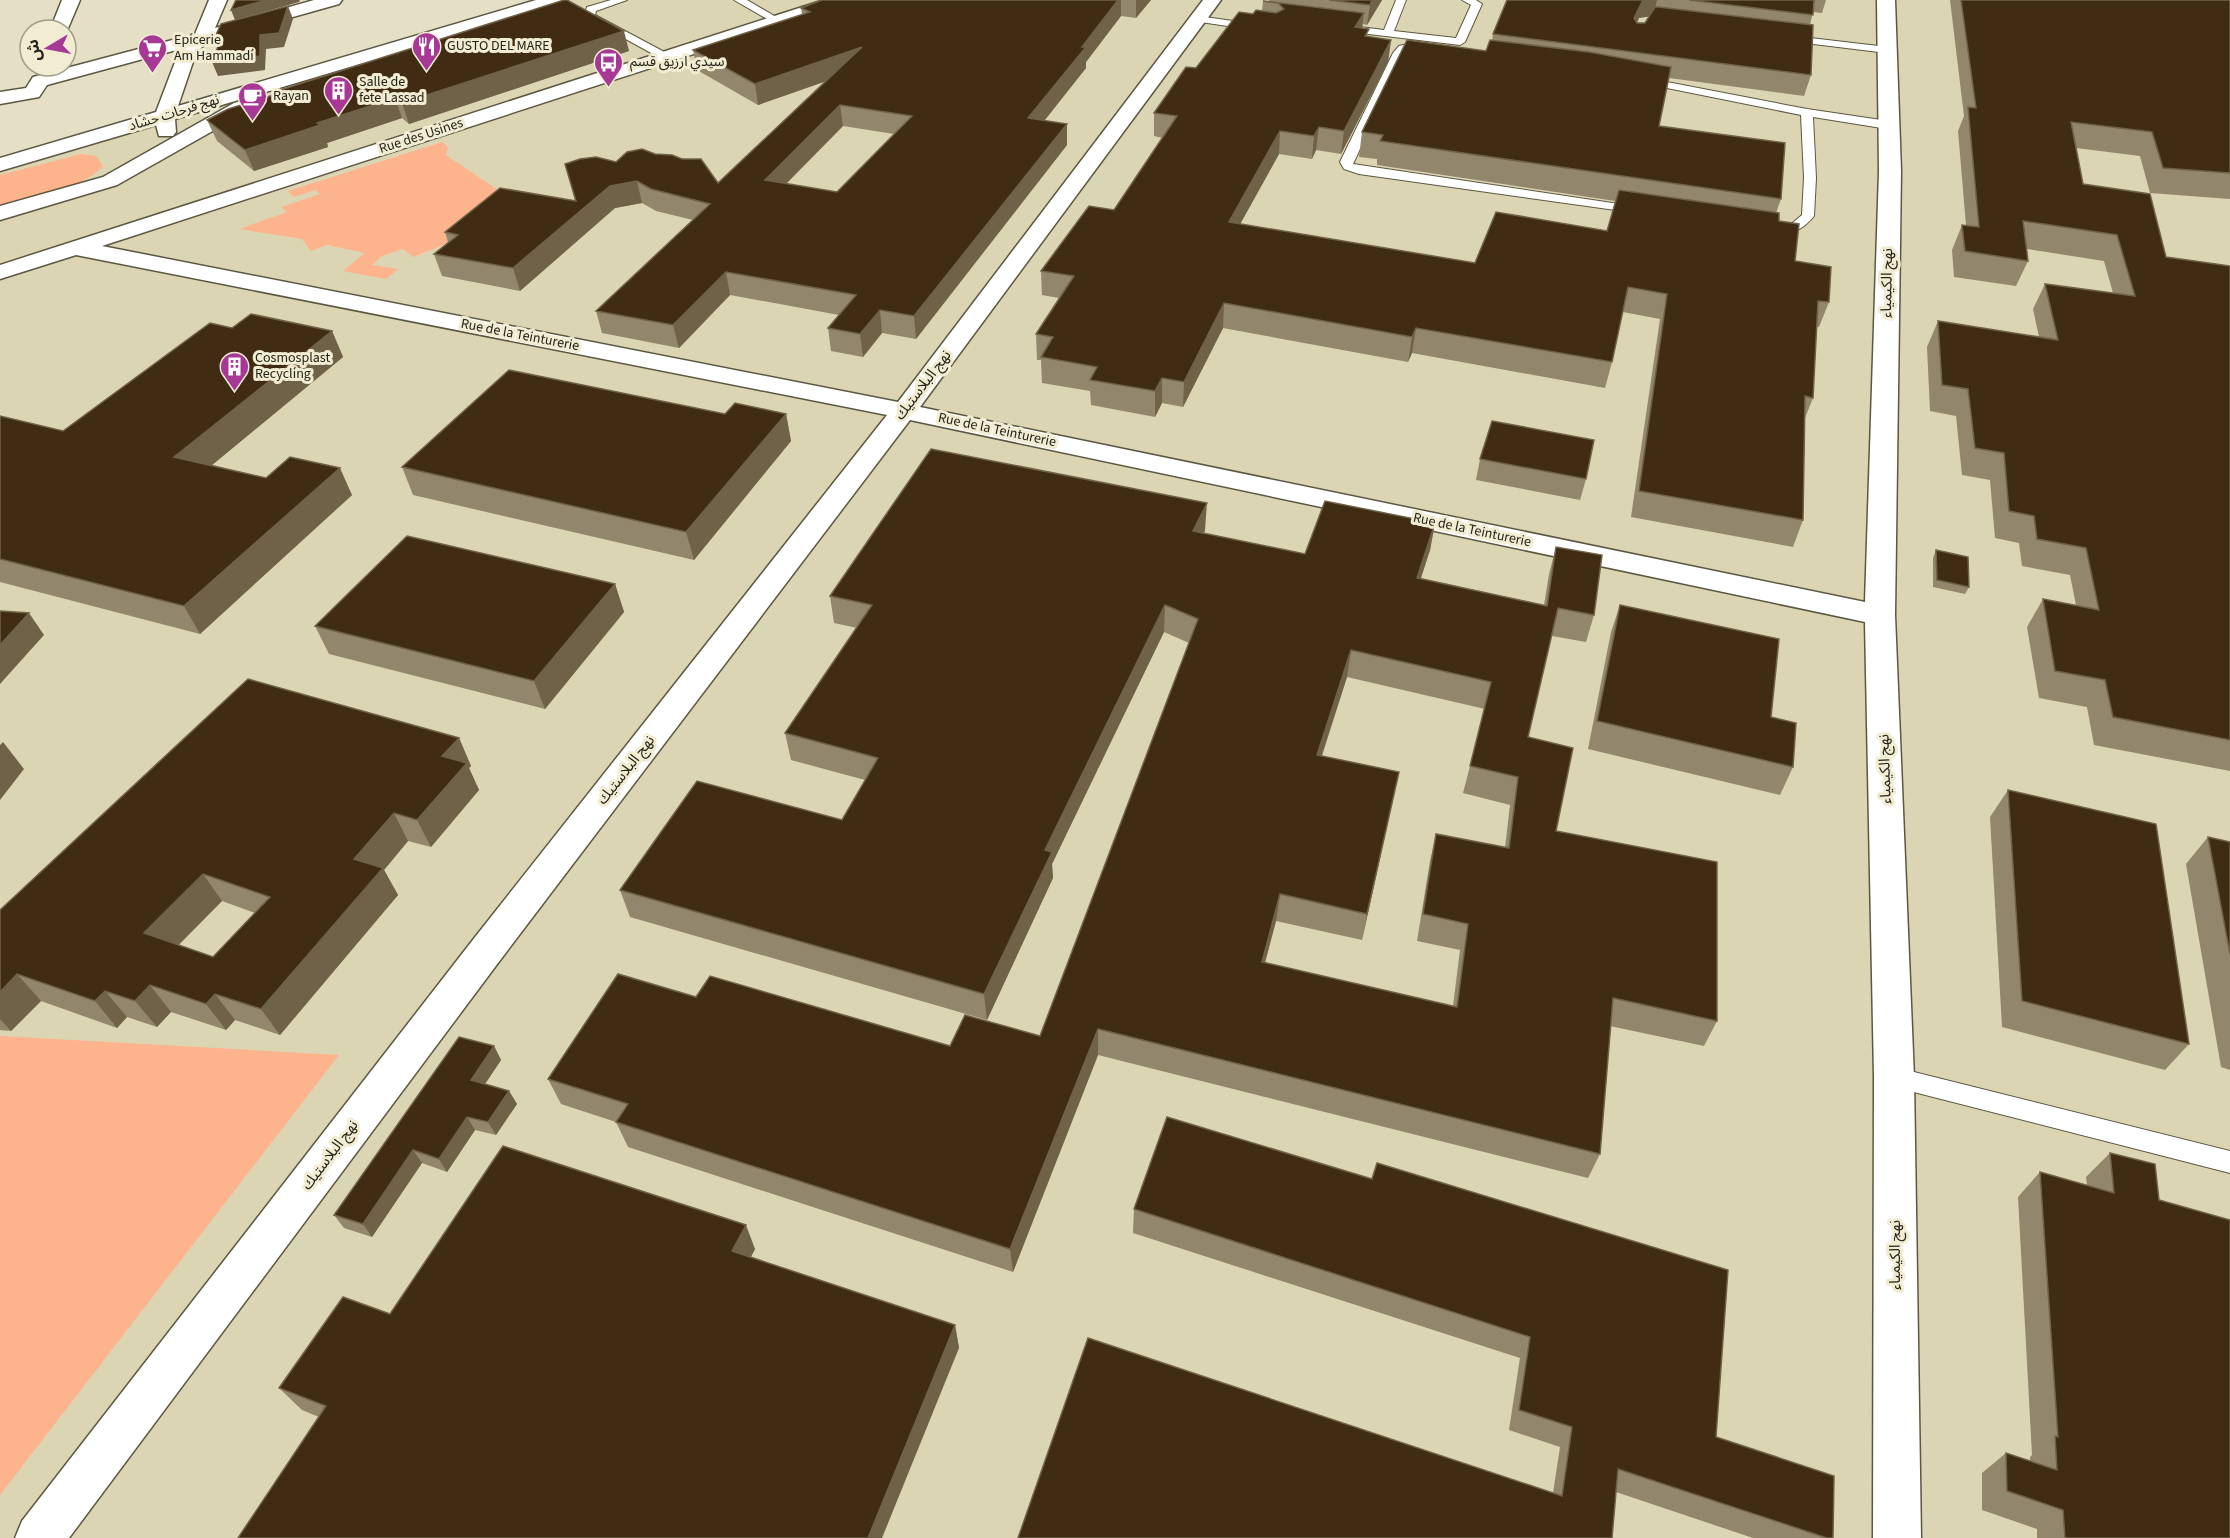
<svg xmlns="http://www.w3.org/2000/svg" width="2230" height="1538" viewBox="0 0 2230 1538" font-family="'Source Sans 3','Noto Sans Arabic',sans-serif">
<rect width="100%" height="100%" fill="#e4dfc5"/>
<path fill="#dcd5b3" d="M542,0H2230V1538H0V157Z"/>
<g fill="#fdb38c">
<path d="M442,142L448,147L446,155L504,194L474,233L413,257L403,249L382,256L372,265L398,269L386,279L343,271L365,253L327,245L311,251L302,239L239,229L287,212L281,207L320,194L315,190L294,197L288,191Z"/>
<path d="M81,154L96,156L103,166C84,188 29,200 0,206V175Z"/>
<path d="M0,1036L339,1055L0,1495Z"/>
</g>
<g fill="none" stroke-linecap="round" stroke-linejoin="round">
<defs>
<g id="lane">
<path d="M611,0H627L596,11L595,15L670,55V59H662L584,16L587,7Z"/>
<path d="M734,0H747L783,21L782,23H774Z"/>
<path d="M1396,0H1406L1394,31L1456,38L1471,5L1462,0H1476L1482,4L1465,42L1460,45L1344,31L1339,28L1344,25L1384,30Z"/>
<path d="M1198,16L1254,24L1259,27L1254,30L1194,21V17Z"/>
<path d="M1785,35L1887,47L1892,50L1887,53L1781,40V36Z"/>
<path d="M1403,45L1427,49L1433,52L1427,55L1406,52L1404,54L1353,164L1639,207L1644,208L1645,211L1644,214L1359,174L1344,169L1340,162L1393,53L1399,46Z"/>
<path d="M1641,77L1807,109L1888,121L1894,125L1888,129L1813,117L1816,178L1814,216C1804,229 1788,238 1770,234L1768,231L1770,228L1790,225L1802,215L1804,178L1801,115L1637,82L1635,80Z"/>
<path d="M1894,1067L2230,1151V1173L1894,1087L1886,1084L1882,1077L1886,1070Z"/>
</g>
<g id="street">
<path d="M62,0H80L66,33V30H50Z"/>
<path d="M209,0H227L215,28L314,0H342L339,4L208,41L196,53L178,106L536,0H564L561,4L175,119L176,132L173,136H159L156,125L0,171V158L156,112L180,49L47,85L39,97L0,104V92L26,88L33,77L195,34Z"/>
<path d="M824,0H851L848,4L102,246L898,402L1203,0H1221L920,407L1865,602L1879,171L1877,0H1895L1901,171L1895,615L1914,1077L1921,1538H1873L1874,1077L1865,622L910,420L498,963L69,1538H15L22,1521L472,941L887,415L76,255L0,279V265Z"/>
<path d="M241,101L248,103L251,107L248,111L117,185L0,220V206L103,177L234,103Z"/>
</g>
</defs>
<use href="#lane" stroke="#5c5741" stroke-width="2"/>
<use href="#street" stroke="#5c5741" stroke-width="3"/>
<use href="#lane" fill="#fff" fill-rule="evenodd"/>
<use href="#street" fill="#fff" fill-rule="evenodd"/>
</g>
<g fill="#92866c" fill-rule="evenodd">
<path d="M822,0H1151L1136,18L1121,16L1086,62V68L1044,121L1067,124V145L916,339L882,333L863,357L831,351L828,328L839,315L730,295L679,348L602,333L596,311L693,220L656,211L642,203L615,208L520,291L442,276L434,254L448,242L445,232L575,201L565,164L718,183L826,81L758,105L697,70L693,50L802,14L801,8ZM843,126L894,134L837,192L786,184Z"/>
<path d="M1269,0H1382L1367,25L1363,24L1362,28L1368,37L1391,40L1388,62L1341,154L1316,150L1312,159L1279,154L1240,224L1475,263L1607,231L1615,201L1377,165V159L1359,157L1362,132L1486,51L1492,40L1493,34L1507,0H1826L1822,13L1813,12L1810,25L1811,75L1804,96L1669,78L1659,126L1781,199L1776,213L1795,261L1829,302L1819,327H1816L1813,398L1805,418L1803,520L1793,547L1631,517L1660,319L1623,312L1612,362L1605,388L1412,353L1408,362L1223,328L1183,407L1162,403L1155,417L1091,405L1090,391L1042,383L1041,360H1037L1036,334L1059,298L1042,295L1041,271L1114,210L1163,138L1154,136V113L1196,68L1253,14L1262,11L1263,1H1269ZM1649,16L1645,23H1637L1639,18Z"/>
<path d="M1950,0H2230V199L2150,193L2140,156L2076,148L2083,184L2166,257L2230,266V771L2094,745L2087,707L2039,698L2027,627L2043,599L2076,605L2070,575L2022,566L2019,543L1995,538L1990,480L1962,475L1956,416L1930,411L1927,347L1938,321L2039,337L2033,309L2045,284L2113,293L2104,261L2027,249L2028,261L2016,286L1954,277L1952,250L1962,225H1966L1958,131L1964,116Z"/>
<path d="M629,51L409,124L402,118L327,143L328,147L254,171L217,141L207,120L275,94L274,92Z"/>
<path d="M232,328L332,331L343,357L212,465L266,478L352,495L200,634L0,582V416L63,431Z"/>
<path d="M725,414H786L791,441L694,560L413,495L402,467Z"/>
<path d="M1480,459L1586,479L1580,500L1476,480Z"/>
<path d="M1435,523L1430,550L1421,578L1544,605L1549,574L1556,547L1594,615L1586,642L1552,636L1528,737L1556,831L1717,1021L1704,1046L1610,1026L1600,1154L1588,1178L1098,1055L1013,1272L628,1147L616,1122L561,1104L548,1079L696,997L950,1046L1040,1036L1189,643L1164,632L1052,864L1053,878L987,1020L630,917L620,890L842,820L865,780L791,760L785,733L857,628L834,623L830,596L1205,530L1204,533L1305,554ZM1347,677L1485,709L1463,793L1510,805L1505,848L1436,834L1430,861L1417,941L1460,950L1453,1006L1265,963L1276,921L1362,940L1399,772L1322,756Z"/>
<path d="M1936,550L1969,587L1965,594L1933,587V558Z"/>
<path d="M615,584L624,612L545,709L329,654L315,626Z"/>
<path d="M1620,605L1771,717L1793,767L1780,795L1588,749L1611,632Z"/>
<path d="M459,738L471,766L469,768L479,790L431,847L408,841L384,870L398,895L280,1035L235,1020L226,1030L171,1012L157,1027L127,1017L117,1028L41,1001L11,1031L0,1030V910ZM222,901L255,913L213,957L179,945Z"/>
<path d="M2008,790L2189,1044L2165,1070L2002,1027L1990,817Z"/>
<path d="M2208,837L2230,842V1070L2221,1067L2186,864Z"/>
<path d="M494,1046L501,1060L485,1084L509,1091L517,1104L496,1135L475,1130L447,1172L422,1163L372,1237L344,1228L334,1215Z"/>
<path d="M1167,1117L1716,1437L1833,1538H1753L1616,1492L1612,1538L1553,1493L1560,1447L1509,1430L1520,1358L1133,1233L1134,1209Z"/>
<path d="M2110,1153L2159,1200L2230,1538H2037V1529L1982,1510V1473L2006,1453L2030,1461V1457L2032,1455L2018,1197L2040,1172L2087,1185L2086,1177Z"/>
<path d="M755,1249L751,1257L955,1325L959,1348L319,1417L302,1410L279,1388L390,1314Z"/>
</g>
<g fill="#706248">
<path d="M266,0H300L299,2L235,20L231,10Z"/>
<path d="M1118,0H1121V16L1086,62V68L1029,140L1028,118Z"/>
<path d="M1136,0H1151L1136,18Z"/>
<path d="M1372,0H1382L1367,25L1370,5Z"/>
<path d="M1643,0H1657L1653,16L1639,18L1629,38L1634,18Z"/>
<path d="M288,6L293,19L284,47L266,49L265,70L218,76L212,62L260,35Z"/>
<path d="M1364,13L1361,35L1355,27Z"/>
<path d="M624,31L629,51L409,124L402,103Z"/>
<path d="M221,38L220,53L214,39Z"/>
<path d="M1391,40L1388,62L1341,154L1344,131Z"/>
<path d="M862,47L864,68L758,105L755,84Z"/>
<path d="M395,98L402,118L327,143L328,147L254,171L245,150L317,123Z"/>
<path d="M840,105L843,126L768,202L765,180Z"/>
<path d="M1067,124V145L916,339L914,316Z"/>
<path d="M1319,127L1316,150L1312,159L1314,136Z"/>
<path d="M1280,131L1279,154L1228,246L1229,222Z"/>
<path d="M637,181L642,203L615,208L520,291L513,268L610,186Z"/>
<path d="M726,272L730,295L679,348L673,325Z"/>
<path d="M1224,303L1223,328L1183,407L1184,382Z"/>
<path d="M880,310L882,333L863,357L860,334Z"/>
<path d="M1416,328L1412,353L1408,362L1412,337Z"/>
<path d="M332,331L343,357L189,484L174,457Z"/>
<path d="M1162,378V403L1155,417V391Z"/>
<path d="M786,414L791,441L694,560L686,532Z"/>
<path d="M340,468L352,495L200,634L184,606Z"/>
<path d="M1207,503L1205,530L1192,558L1193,531Z"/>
<path d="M1435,523L1430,550L1412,605L1417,578Z"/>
<path d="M615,584L624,612L545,709L534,681Z"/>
<path d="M1165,605L1164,632L1052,864L1053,878L987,1020L984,994L1045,850Z"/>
<path d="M29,613L44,635L0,684V645Z"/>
<path d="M1351,650L1347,677L1313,782L1317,755Z"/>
<path d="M459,738L471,766L469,768L479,790L431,847L417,820L442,756Z"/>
<path d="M3,742L24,769L0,800V745Z"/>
<path d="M1399,772L1393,799L1362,940L1367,914Z"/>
<path d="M394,813L408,841L384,870L398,895L280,1035L261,1009L354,859Z"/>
<path d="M203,874L222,901L164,959L144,933Z"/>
<path d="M1280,894L1276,921L1258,988L1262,962Z"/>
<path d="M17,974L41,1001L11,1031L0,1019V992Z"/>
<path d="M150,985L171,1012L157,1027L135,1001Z"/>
<path d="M105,991L127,1017L117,1028L95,1001Z"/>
<path d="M215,994L235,1020L226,1030L206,1004Z"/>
<path d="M1098,1029V1055L1013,1272L1010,1249Z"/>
<path d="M494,1046L501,1060L479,1093L471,1080Z"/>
<path d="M509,1091L517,1104L496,1135L488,1122Z"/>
<path d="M467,1117L475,1130L447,1172L439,1159Z"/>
<path d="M413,1150L422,1163L372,1237L363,1224Z"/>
<path d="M746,1225L755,1249L742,1274L732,1251Z"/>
<path d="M955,1325L959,1348L882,1538H868Z"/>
</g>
<g fill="#3f2c12" stroke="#706248" stroke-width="1.5" fill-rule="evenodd">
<path d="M236,0H266L231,10Z"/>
<path d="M564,0H567L624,31L402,103L395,98L317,123L320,125L245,150L207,120L228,109L277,94L274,92Z"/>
<path d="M822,0H1118L1082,47H1086L1028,118L1067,124L914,316L880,310L860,334L828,328L856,295L726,272L673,325L596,311L710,204L651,189L637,181L610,186L513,268L434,254L458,235L445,232L500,188L576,201L565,164L580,159L596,157L616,162L627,152L642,149L655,154L672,155L682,159H701L718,183L862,47L755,84L693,50L810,12L801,8ZM840,105L912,116L837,192L765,180Z"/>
<path d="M1329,0H1372L1370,5Z"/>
<path d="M1507,0H1643L1634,18L1637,23H1645L1655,7H1658L1813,25L1811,75L1493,34Z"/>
<path d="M1689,0H1814L1813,15Z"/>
<path d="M1961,0H2230V173L2163,168L2152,132L2071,122L2083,184L2150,194L2166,257L2230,266V740L2113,717L2105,680L2055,671L2043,599L2099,610L2086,548L2037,539L2034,516L2009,511L2004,453L1975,448L1968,389L1942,385L1938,321L2058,340L2045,284L2135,296L2117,235L2023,221L2028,261L1965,251L1962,225L1979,227L1968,107L1976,108Z"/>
<path d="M1263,1L1364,13L1355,27L1369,29L1365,36L1391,40L1344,131L1319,127L1314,136L1280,131L1229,222L1475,263L1496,212L1607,231L1619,190L1779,213V221L1799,224L1795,261L1831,267L1829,302L1818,301L1813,398L1805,396L1803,520L1639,491L1667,294L1628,287L1612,362L1416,328L1412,337L1224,303L1184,382L1162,378L1155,391L1090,380L1097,367L1041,357L1053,337L1036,334L1074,276L1041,271L1089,206L1114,210L1177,116L1154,113L1186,67L1196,68L1239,12L1253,14L1256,10L1276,13L1284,9L1278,3Z"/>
<path d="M288,6L279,33L260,35V56L212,62L221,38L214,39L221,24Z"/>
<path d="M1407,40L1486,51L1490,40L1589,52L1671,67L1659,126L1785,143L1781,199L1380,141L1383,135L1362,132Z"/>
<path d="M251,314L332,331L174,457L266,478L290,457L340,468L184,606L0,559V416L63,431L210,323L232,328Z"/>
<path d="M509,370L725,414L735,403L786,414L686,532L402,467Z"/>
<path d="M1492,421L1594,440L1586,479L1480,459Z"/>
<path d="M931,449L1207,503L1193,531L1305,554L1325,501L1435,523L1417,578L1547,606L1556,547L1602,555L1594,615L1558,608L1528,737L1573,748L1556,831L1717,862V1021L1613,998L1600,1154L1098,1029L1010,1249L616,1122L628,1104L548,1079L618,974L696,997L710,976L950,1046L965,1015L1040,1036L1198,619L1165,605L1045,850L1052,852L984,994L620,890L697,781L842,820L878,758L785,733L872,605L830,596ZM1351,650L1491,682L1470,766L1518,777L1509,848L1436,834L1423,914L1468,924L1457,1007L1262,962L1280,894L1367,914L1399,772L1317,755Z"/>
<path d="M407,536L615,584L534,681L315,626Z"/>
<path d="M1936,550L1968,557L1969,587L1937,580Z"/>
<path d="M1620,605L1779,639L1771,717L1796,723L1793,767L1597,721Z"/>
<path d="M0,611L29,613L0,645Z"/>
<path d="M248,679L459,738L442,756L467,763L417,820L394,813L354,859L383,868L261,1009L215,994L206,1004L150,985L135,1001L105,991L95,1001L17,974L0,992V910ZM203,874L270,897L213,957L144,933Z"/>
<path d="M2008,790L2156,824L2189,1044L2022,1001Z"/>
<path d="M2208,837L2230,842V954Z"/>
<path d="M459,1037L494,1046L471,1080L509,1091L488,1122L467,1117L439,1159L413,1150L363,1224L334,1215Z"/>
<path d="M1167,1117L1372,1179L1377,1163L1728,1270L1716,1437L1834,1476L1833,1538H1827L1618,1469L1612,1538H1018L1088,1338L1562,1496L1572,1427L1519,1410L1530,1337L1134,1209Z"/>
<path d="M503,1146L746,1225L732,1251L955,1325L868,1538H238L326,1406L279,1388L343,1297L390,1314Z"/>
<path d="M2110,1153L2155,1164L2159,1200L2230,1220V1538H2065L2063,1510L2007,1491L2006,1453L2057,1470L2055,1436L2058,1437L2040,1172L2114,1193Z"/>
</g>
<defs>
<symbol id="restaurant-pin" viewBox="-11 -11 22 30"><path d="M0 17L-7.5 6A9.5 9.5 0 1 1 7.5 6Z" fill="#a73895" stroke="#f1ecd2"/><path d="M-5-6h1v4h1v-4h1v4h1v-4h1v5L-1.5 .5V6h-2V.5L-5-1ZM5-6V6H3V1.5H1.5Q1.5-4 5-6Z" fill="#fff"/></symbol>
<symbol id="supermarket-pin" viewBox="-11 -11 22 30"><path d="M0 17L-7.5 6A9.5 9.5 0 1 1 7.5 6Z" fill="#a73895" stroke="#f1ecd2"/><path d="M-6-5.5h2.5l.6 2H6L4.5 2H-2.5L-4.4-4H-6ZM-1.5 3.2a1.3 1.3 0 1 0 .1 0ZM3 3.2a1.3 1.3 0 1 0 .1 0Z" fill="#fff"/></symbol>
<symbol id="bus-pin" viewBox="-11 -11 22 30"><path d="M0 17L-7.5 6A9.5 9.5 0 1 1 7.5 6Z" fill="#a73895" stroke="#f1ecd2"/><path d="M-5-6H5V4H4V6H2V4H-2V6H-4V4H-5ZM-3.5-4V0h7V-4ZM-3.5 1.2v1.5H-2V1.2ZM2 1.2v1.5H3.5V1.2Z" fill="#fff"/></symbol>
<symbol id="building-pin" viewBox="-11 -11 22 30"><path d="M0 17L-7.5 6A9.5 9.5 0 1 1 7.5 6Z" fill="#a73895" stroke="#f1ecd2"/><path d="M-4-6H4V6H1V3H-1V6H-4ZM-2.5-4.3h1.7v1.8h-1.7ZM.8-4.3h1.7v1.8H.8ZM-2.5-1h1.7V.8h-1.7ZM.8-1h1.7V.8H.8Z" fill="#fff"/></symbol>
<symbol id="cafe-pin" viewBox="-11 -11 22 30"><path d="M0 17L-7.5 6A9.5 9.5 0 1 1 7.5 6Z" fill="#a73895" stroke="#f1ecd2"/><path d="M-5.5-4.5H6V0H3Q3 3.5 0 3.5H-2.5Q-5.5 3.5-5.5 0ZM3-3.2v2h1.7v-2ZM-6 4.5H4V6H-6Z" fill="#fff"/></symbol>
</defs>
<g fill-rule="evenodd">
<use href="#restaurant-pin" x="410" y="30" width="33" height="45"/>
<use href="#supermarket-pin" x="136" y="32" width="33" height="45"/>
<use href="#bus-pin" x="592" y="46" width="33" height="45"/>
<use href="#building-pin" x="322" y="74" width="33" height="45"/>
<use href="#cafe-pin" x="236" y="80" width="33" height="45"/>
<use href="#building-pin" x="218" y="350" width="33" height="45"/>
</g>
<g text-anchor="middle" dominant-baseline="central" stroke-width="6" stroke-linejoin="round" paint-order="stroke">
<g font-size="14" fill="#252319" stroke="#f1ecd2" text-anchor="start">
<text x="174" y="40">Epicerie<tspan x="174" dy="16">Am Hammadi</tspan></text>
<text x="447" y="46">GUSTO DEL MARE</text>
<text x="630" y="62">سيدي ارزيق قسم</text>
<text x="359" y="82">Salle de<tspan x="359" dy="16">fete Lassad</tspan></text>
<text x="273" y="96">Rayan</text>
<text x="255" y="358">Cosmosplast<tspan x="255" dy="16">Recycling</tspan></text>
</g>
<g font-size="14" fill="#252319" stroke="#f1ecd2">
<text transform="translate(174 113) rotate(-17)">نهج فرحات حشاد</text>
<text transform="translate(421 136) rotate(-18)">Rue des Usines</text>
<text transform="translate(520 335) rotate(11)">Rue de la Teinturerie</text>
<text transform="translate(997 430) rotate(12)">Rue de la Teinturerie</text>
<text transform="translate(1472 530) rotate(12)">Rue de la Teinturerie</text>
</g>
<g font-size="15" fill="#252319" stroke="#f1ecd2">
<text transform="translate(1887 283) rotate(-89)">نهج الكيمياء</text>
<text transform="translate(923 385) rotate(-53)">نهج البلاستيك</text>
<text transform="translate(1885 769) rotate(-92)">نهج الكيمياء</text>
<text transform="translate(626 770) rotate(-52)">نهج البلاستيك</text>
<text transform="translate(330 1155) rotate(-53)">نهج البلاستيك</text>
<text transform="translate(1895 1255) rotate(-90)">نهج الكيمياء</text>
</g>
</g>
<g transform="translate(48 48) rotate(260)"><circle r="28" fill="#f1ecd2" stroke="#9f9c88" stroke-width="1.5"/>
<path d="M0-4.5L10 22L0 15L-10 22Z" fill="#a73895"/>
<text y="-9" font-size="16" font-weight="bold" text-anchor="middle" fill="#252319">ش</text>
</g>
</svg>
